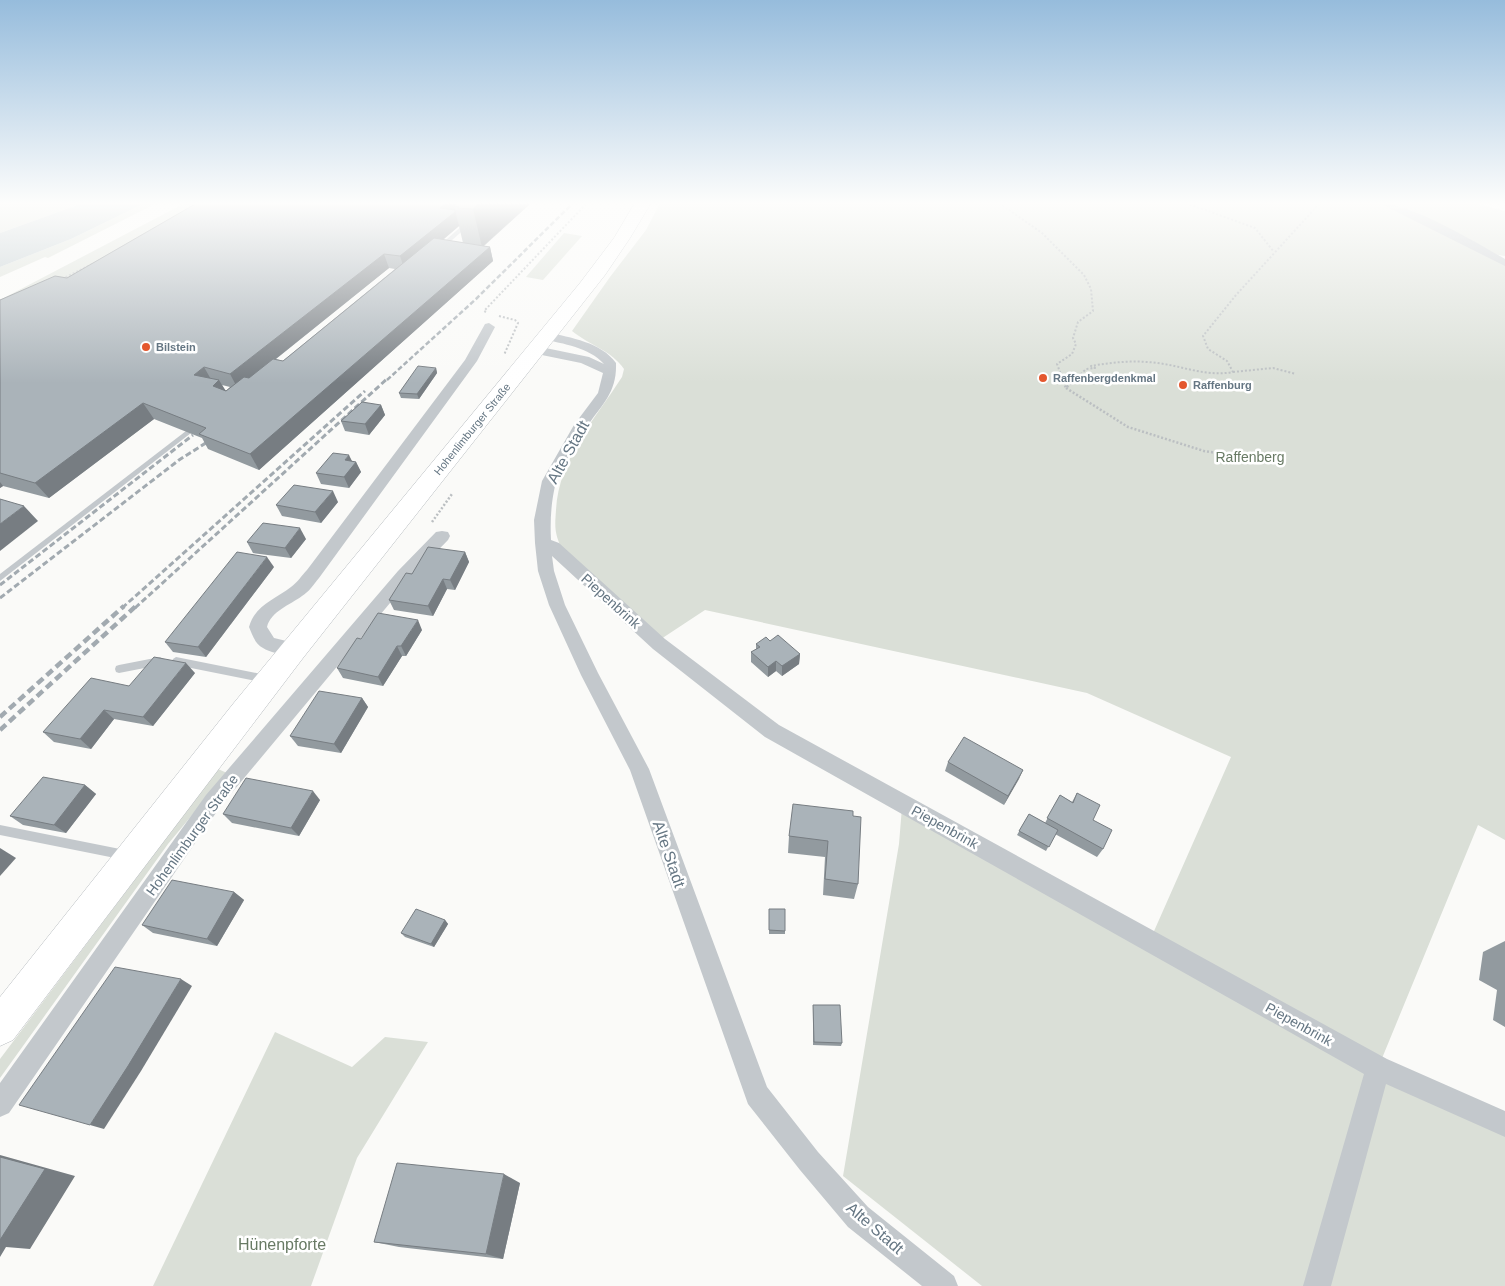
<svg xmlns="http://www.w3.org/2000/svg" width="1505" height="1286" viewBox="0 0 1505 1286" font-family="Arial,sans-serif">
<rect width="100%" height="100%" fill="#fafaf8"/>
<g fill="#dadfd7">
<path d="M0,203H83L0,233Z"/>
<path d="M145,203H157L48,258L45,257L0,277V267L71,239Z"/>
<path d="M185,203H214L146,241L0,312V300Z"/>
<path d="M660,203H1474L1505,211V256L1492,254L1505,263V840L1478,825L1378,1068L1505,1124V1286H982L843,1176L899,844L902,807L1147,947L1231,757L1087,693L705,610L661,639L561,547C554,532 555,525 556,510C559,458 595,419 622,377L624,369C611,350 589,345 572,331L610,277L646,230Z"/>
<path d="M564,233L582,236L543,280L526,277Z"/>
<path d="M218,769L227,773L168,844L0,1078V1059Z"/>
<path d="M275,1032L352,1067L385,1037L428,1042L357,1158L311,1286H153Z"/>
</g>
<path fill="#bbc7cb" d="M83,203H145L71,239L0,267V233Z"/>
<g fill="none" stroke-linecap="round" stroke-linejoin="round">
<defs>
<path id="primary" d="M635,203H651L630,238L605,275L303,658L13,1040L0,1046V997L233,704L580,283L614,238Z"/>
</defs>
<use href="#primary" stroke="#b5babe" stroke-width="1"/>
<g stroke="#bbbfc2" stroke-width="2" stroke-dasharray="2 2" stroke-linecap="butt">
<path d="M999,203L1042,233L1084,275L1091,289L1093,311L1078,322L1073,338L1076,344L1072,354L1057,364L1063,380"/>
<path d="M1186,203L1255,228L1274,252"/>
<path d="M62,279L92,264"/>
<path d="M486,312L484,311L587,203"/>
<path d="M499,316L515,320L518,323L504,355"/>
<path d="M1233,372L1273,368L1296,374"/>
<path d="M1075,380L1086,369L1095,368L1091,366C1113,362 1135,360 1157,363C1183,366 1206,377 1233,372L1227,361L1208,349L1203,336L1236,295L1320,203"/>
</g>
<g stroke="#bbbfc2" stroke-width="2.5" stroke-dasharray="2 2" stroke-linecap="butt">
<path d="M1062,378L1066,388L1076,378"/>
<path d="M1066,388L1128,427L1204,451L1267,461"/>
<path d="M432,522L452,494"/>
</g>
<g fill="#c3c8cc" fill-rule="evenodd">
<path d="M475,203H480L476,219L443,248H439V246L472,217Z"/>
<path d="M186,431H190L191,433L0,581V574Z"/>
<path d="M160,657L163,659L164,661L163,663L160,665L119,673L116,672L115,669L116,666L119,665Z"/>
<path d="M176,657L266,675L269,676L271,679L269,682L266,683L176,665L173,663L172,661L173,659Z"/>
<path d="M0,825L125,850L129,852L130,855L129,858L125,860L0,835Z"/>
</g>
<g fill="#c3c8cc" fill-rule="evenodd">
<path d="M1379,203C1411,203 1475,242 1505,259V266Z"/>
<path d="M489,323L495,327L477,361L319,578C314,584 309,592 302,596C290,605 271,611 267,627L274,638L299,644L302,649L299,654C290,657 271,653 263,648C255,644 252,634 249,627C255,605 274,600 291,587C297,583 302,575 307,570L465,360L485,324Z"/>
<path d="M547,332C571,338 601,342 616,363C617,392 603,403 588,425C580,436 560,470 556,482C551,501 550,521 551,540L559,543L665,639L779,725L1387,1059L1505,1111V1137L1386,1084L1331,1286H1303L1364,1074L765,737L653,649L552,556L554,571L565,605L598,673L649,769L767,1087L818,1152L868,1207L954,1276L958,1286H922L848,1227L800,1170L748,1104L630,770L581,675L549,605L538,571L535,543L534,520L542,481L574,425L598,393L603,373L581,363L532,353L530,350L536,346L589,357L604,364C589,347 563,344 543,339L541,336Z"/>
<path d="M442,531L448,532L450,536L448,540L410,579L220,807L9,1113L0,1117V1083L206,795L398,571L436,532Z"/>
</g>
<use href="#primary" fill="#fff" fill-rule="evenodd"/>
<path stroke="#a2aab0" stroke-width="2.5" stroke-dasharray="5 2.5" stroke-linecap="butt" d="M387,380L476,299L573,203"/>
<g stroke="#a2aab0" stroke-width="3" stroke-dasharray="6 3" stroke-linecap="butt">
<path d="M0,585L193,435"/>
<path d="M0,598L179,460L209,441"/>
<path d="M122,608L365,391"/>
<path d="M135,608L388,378"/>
</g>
<g stroke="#a2aab0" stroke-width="4.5" stroke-dasharray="8 4.5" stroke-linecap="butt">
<path d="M0,717L124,606"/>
<path d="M0,730L136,606"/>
</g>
</g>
<g fill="#929a9f" fill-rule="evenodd">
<path d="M197,203H531L484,246L490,247L493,261L259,470L208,449L202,438L154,419L49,498L3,486L0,488V300L67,278ZM459,226L463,243L443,240ZM389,268L395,269L283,361L276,359ZM222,385L230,387L226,391Z"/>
<path d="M436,368L437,373L419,399L401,398L399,393Z"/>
<path d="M381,405L385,415L369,435L345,431L341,421Z"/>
<path d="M352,461L356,462L361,472L349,488L321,484L316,473Z"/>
<path d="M338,502L321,523L282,516L276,505Z"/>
<path d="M306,539L291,558L253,553L247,542Z"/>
<path d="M465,552L469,562L455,590L447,589L433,616L394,610L389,600L412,574Z"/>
<path d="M274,567L206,657L173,652L165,642Z"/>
<path d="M422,630L406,656H402L383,686L343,678L337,668L361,639Z"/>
<path d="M770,641L800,654L799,664L782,676L776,671L768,677L751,662V652L756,649V644Z"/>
<path d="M195,673L153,726L114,719L91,749L54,742L43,732L129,686Z"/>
<path d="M362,698L368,707L341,753L298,746L290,736Z"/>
<path d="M948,762L1023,770L1004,805L945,771Z"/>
<path d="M85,785L96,794L66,833L23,825L10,816Z"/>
<path d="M1077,793L1093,820L1103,849L1097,857L1055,834L1046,851L1017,835L1029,814L1045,823L1060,795L1072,802Z"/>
<path d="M320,800L299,836L232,823L223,814Z"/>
<path d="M853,816L858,884L854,899L823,895L825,857L788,853L789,836Z"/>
<path d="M234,892L244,900L217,946L153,933L142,925Z"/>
<rect x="769" y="909" width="16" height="25"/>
<path d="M445,920L448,924L434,947L405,937L401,933Z"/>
<path d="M1505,941V1027L1493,1020L1497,990L1479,980L1483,952Z"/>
<path d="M813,1005L842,1043L841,1046L813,1045Z"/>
<path d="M520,1183L503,1259L399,1247L374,1242Z"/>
</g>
<g fill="#777d82">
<path d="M446,203H467L459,207L454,206L459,226L405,271L400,256L440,208Z"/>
<path d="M479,203H531L482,247L473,209Z"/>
<path d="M490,247L493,261L259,470L250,454Z"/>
<path d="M384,254L389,268L238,389L230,374Z"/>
<path d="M204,367L213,383L194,375Z"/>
<path d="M436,368L437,373L419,399L417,394Z"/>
<path d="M219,380L228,395L213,386Z"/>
<path d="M143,403L154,419L49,498L35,483Z"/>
<path d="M381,405L385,415L369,435L365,424Z"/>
<path d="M349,455L354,465L356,462L361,472L349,488L344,477L345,460Z"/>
<path d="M0,482L3,486L0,488Z"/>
<path d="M333,491L338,502L321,523L315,512Z"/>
<path d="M24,506L38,521L0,551V524Z"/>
<path d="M300,528L306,539L291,558L285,548Z"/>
<path d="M465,552L469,562L455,590L450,580Z"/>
<path d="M267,557L274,567L206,657L198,647Z"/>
<path d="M443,579L447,589L433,616L428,606Z"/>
<path d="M418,620L422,630L406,656L401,646Z"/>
<path d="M397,646L402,656L383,686L378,677Z"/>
<path d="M800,654L799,664L782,676V666Z"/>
<path d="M776,661V671L768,677V667Z"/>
<path d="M186,663L195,673L153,726L143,717Z"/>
<path d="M362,698L368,707L341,753L334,744Z"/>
<path d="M104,710L114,719L91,749L80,739Z"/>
<path d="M1023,770L1019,779L1004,805L1008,796Z"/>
<path d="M85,785L96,794L66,833L54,825Z"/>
<path d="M313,791L320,800L299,836L291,828Z"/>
<path d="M0,848L16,858L0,876Z"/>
<path d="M234,892L244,900L217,946L207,939Z"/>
<path d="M445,920L448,924L434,947L431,944Z"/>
<path d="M181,979L192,986L141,1071L104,1129L90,1125Z"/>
<path d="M0,1155L75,1176L30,1249L6,1247L0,1257Z"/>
<path d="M504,1174L520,1183L503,1259L486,1254Z"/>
</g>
<g fill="#aab3b9" stroke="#777d82">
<path d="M197,203H446L440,208L455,210V212L400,256L384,254L230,374L204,367L194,375L219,380L213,386L226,391L244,377L249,378L273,359L283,361L434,238L490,247L250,454L199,434L206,428L143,403L35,483L0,473V300L55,276L67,278Z"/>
<path d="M457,203H479L473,209L457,208L459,207L454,206Z"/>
<path d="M418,366L436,368L417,394L399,393Z"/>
<path d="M362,402L381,405L365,424L341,421Z"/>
<path d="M333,453L349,455L345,460L356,462L344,477L316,473Z"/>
<path d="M294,485L333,491L315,512L276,505Z"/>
<path d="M0,499L24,506L0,524Z"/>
<path d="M263,523L300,528L285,548L247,542Z"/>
<path d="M428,547L465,552L450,580L443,579L428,606L389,600L406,573L412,574Z"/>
<path d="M237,552L267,557L198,647L165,642Z"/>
<path d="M378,613L418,620L401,646H397L378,677L337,668L357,638L361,639Z"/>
<path d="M778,635L800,654L782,666L776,661L768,667L751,652L760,647L756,644L766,637L770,641Z"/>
<path d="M154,657L186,663L143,717L104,710L80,739L43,732L91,678L129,686Z"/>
<path d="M319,691L362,698L334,744L290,736Z"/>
<path d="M964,737L1023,770L1008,796L948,762Z"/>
<path d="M43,777L85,785L54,825L10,816Z"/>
<path d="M246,778L313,791L291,828L223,814Z"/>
<path d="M1077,793L1100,805L1093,820L1112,830L1103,849L1047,818L1060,795L1073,803Z"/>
<path d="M793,804L853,811V816L861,817L858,884L825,879L828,841L789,836Z"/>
<path d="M1029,814L1058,830L1049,847L1019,831Z"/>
<path d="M172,880L234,892L207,939L142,925Z"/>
<path d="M416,909L445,920L431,944L401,933Z"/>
<path d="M769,909H785V931L769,930Z"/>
<path d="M115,967L181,979L128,1066L90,1125L19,1105Z"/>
<path d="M813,1005H840L842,1043L814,1042Z"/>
<path d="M0,1157L45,1169L0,1240Z"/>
<path d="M397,1163L504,1174L486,1254L374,1242Z"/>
</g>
<linearGradient id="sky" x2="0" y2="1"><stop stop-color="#96bcdc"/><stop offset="0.53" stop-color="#fdfdfc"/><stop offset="1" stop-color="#fdfdfc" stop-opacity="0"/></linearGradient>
<rect width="1505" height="383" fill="url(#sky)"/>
<g fill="#e4572e" stroke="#fff" stroke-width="2">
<circle cx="146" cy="347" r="5"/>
<circle cx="1043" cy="378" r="5"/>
<circle cx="1183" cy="385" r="5"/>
</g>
<g text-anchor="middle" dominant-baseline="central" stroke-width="5" stroke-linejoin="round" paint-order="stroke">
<g font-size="11" font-weight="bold" fill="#657683" stroke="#fff" text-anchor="start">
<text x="156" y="347">Bilstein</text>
<text x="1053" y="378">Raffenbergdenkmal</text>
<text x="1193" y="385">Raffenburg</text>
</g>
<g font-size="11" fill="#657683" stroke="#fff">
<text transform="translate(472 429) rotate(-51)">Hohenlimburger Straße</text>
</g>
<g font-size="14" fill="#687a64" stroke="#fff">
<text x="1250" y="457">Raffenberg</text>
</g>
<g font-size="14" fill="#657683" stroke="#fff">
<text transform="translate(611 601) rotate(42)">Piepenbrink</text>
<text transform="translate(945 827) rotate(29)">Piepenbrink</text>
<text transform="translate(192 835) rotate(-54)">Hohenlimburger Straße</text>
<text transform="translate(1299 1024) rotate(29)">Piepenbrink</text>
</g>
<g font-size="16" fill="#657683" stroke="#fff">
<text transform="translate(568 452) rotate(-61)">Alte Stadt</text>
<text transform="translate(669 854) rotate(71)">Alte Stadt</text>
<text transform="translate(875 1228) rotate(41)">Alte Stadt</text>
</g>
<g font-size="16" fill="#687a64" stroke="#fff">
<text x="282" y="1244">Hünenpforte</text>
</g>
</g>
</svg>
